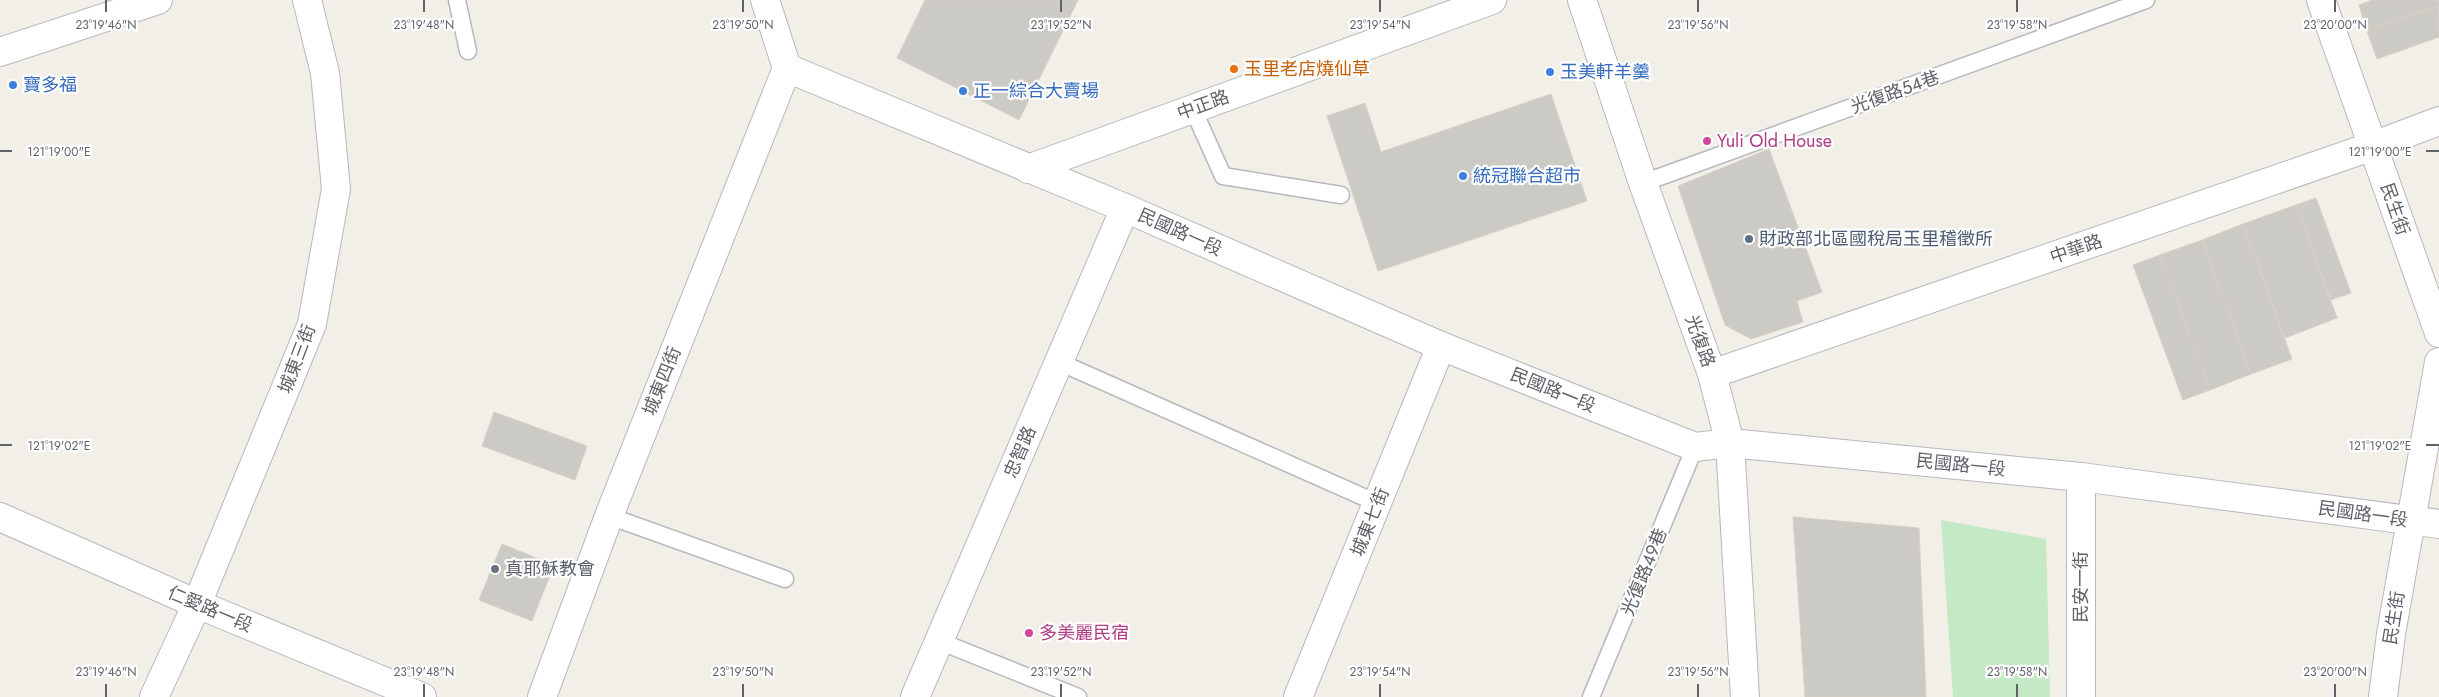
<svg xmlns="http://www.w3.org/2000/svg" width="2439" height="697" viewBox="0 0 2439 697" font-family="Jost,'Noto Sans TC',sans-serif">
<rect width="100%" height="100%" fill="#f1efe8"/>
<path fill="#c5e8c5" d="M1941,520L2046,539L2050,697H1953Z"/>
<g fill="#cccac5" stroke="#d6d1c6">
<path d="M925,0H1078L1019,120L897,58Z"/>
<path d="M2372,0H2439V6L2367,31L2359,5Z"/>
<path d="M2439,6V37L2377,59L2367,31Z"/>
<path d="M1551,94L1587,201L1378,271L1327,116L1365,103L1381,152Z"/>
<path d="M1769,149L1822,292L1797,301L1803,322L1751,339L1725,325L1678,186Z"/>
<path d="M2316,198L2351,293L2331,300L2296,205Z"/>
<path d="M2296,205L2337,318L2285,338L2243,224Z"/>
<path d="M2243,224L2292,359L2251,374L2202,240Z"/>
<path d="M2202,240L2251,374L2210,390L2160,255Z"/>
<path d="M2160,255L2210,390L2183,400L2133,265Z"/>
<path d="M494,412L587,446L575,480L482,446Z"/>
<path d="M1793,517L1919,528L1926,697H1805Z"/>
<path d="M502,544L554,565L532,621L479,600Z"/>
</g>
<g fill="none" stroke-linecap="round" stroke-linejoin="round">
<defs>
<g id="service">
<path d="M457,0L468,51"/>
<path d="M1193,109L1223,176L1341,195"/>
<path d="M1643,183L2146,0"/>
<path d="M1059,362L1377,503"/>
<path d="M609,516L785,579"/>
<path d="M939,641L1078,697"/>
<path d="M1591,697L1695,447"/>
</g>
<g id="minor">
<path d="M765,0L787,68L1125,208L1441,346L1695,447L1730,443L2081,477L2439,524"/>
<path d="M1582,0L1643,183L1712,374L1730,443L1745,697"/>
<path d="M2321,0L2439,333"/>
<path d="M0,52L158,0"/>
<path d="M1028,169L1492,0"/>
<path d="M1712,374L2373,146L2439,121"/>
<path d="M2081,477V697"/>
<path d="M0,517L197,604L422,697"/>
<path d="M154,697L197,604L312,324L336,189L325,73L307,0"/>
<path d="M542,697L609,516L787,68"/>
<path d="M915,697L1125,208"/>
<path d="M1298,697L1441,346"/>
<path d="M2383,697L2391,634L2439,362"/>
</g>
</defs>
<use href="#service" stroke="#b5b8bc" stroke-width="19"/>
<use href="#minor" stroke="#b5b8bc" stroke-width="30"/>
<use href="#service" stroke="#fff" stroke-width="16"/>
<use href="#minor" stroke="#fff" stroke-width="28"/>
</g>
<path fill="none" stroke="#5f6368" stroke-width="2" d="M106,0V12M424,0V12M743,0V12M1061,0V12M1380,0V12M1698,0V12M2017,0V12M2335,0V12M0,151H12M2426,151H2439M0,445H12M2426,445H2439M106,684V697M424,684V697M743,684V697M1061,684V697M1380,684V697M1698,684V697M2017,684V697M2335,684V697"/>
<circle fill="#e8710a" stroke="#fff" stroke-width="2" cx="1234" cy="69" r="5"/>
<g fill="#3f7fe0" stroke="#fff" stroke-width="2">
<circle cx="1550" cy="72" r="5"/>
<circle cx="13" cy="85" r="5"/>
<circle cx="963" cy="91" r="5"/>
<circle cx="1463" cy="176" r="5"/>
</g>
<g fill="#d1479c" stroke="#fff" stroke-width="2">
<circle cx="1707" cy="141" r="5"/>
<circle cx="1029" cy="633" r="5"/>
</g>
<circle fill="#5c6f8a" stroke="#fff" stroke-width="2" cx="1749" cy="239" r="5"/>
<circle fill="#6b7280" stroke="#fff" stroke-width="2" cx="495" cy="569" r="5"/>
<g text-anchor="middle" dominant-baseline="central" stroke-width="4.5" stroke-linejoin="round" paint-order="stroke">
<g font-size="18" fill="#c56008" stroke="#fff" text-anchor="start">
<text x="1244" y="69">玉里老店燒仙草</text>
</g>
<g font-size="18" fill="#366cbe" stroke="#fff" text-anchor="start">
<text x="1560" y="72">玉美軒羊羹</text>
<text x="23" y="85">寶多福</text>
<text x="973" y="91">正一綜合大賣場</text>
<text x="1473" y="176">統冠聯合超市</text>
</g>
<g font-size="18" fill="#5f6368" stroke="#fff">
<text transform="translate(1895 92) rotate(-20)">光復路54巷</text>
<text transform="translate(1203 105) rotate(-20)">中正路</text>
<text transform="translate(2395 209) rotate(71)">民生街</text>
<text transform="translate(1180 232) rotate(24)">民國路一段</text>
<text transform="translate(2076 249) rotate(-19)">中華路</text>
<text transform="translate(1700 341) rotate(70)">光復路</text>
<text transform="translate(297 359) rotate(-69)">城東三街</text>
<text transform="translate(662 381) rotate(-68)">城東四街</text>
<text transform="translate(1553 390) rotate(22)">民國路一段</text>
<text transform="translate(1020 452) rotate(-67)">忠智路</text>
<text transform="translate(1961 465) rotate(6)">民國路一段</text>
<text transform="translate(2363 514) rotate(8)">民國路一段</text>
<text transform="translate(1370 522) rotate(-68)">城東七街</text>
<text transform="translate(1644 572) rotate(-68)">光復路49巷</text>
<text transform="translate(2081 587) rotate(-90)">民安一街</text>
<text transform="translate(210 609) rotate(23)">仁愛路一段</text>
<text transform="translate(2394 618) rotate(-81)">民生街</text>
</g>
<g font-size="18" fill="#b23c85" stroke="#fff" text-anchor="start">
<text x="1717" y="141">Yuli Old House</text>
<text x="1039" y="633">多美麗民宿</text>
</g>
<g font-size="18" fill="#4e5e75" stroke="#fff" text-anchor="start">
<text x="1759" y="239">財政部北區國稅局玉里稽徵所</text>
</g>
<g font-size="18" fill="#5b616d" stroke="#fff" text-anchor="start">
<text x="505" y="569">真耶穌教會</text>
</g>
</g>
<g font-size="12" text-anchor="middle" fill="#5f6368" stroke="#fff" stroke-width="4.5" stroke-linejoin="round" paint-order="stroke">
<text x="106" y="29">23°19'46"N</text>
<text x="424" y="29">23°19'48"N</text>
<text x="743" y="29">23°19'50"N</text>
<text x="1061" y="29">23°19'52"N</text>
<text x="1380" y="29">23°19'54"N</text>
<text x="1698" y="29">23°19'56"N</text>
<text x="2017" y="29">23°19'58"N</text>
<text x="2335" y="29">23°20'00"N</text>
<text x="2380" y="156">121°19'00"E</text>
<text x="59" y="156">121°19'00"E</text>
<text x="2380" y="450">121°19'02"E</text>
<text x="59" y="450">121°19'02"E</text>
<text x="106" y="676">23°19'46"N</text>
<text x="424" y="676">23°19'48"N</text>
<text x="743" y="676">23°19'50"N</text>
<text x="1061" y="676">23°19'52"N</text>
<text x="1380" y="676">23°19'54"N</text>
<text x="1698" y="676">23°19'56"N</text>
<text x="2017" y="676">23°19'58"N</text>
<text x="2335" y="676">23°20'00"N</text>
</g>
</svg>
